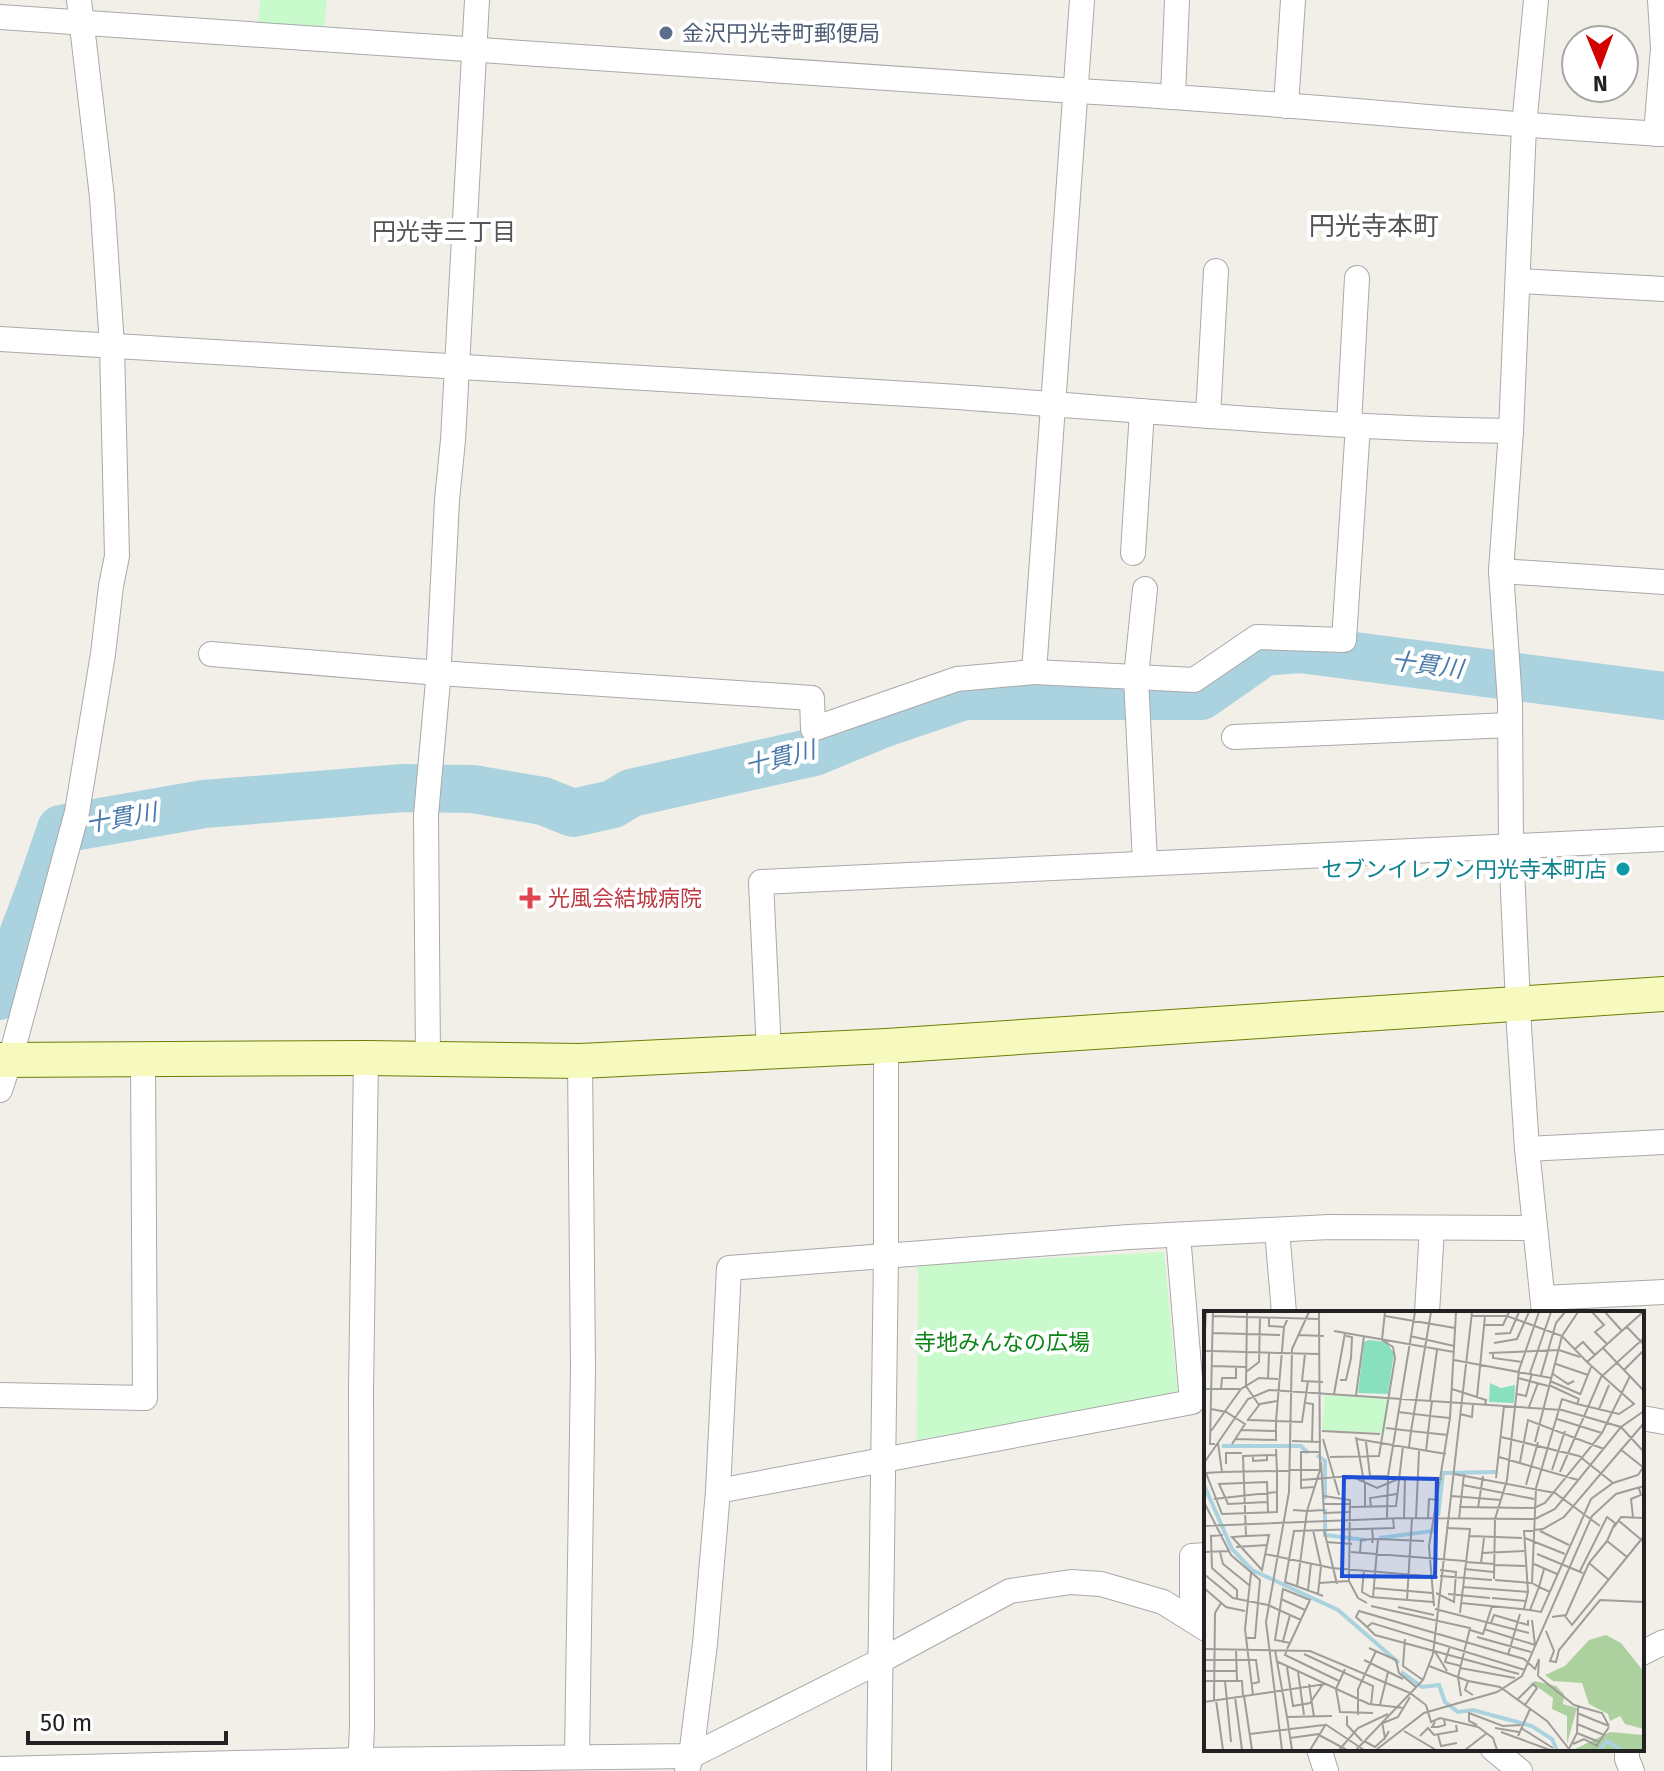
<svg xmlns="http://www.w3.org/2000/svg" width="1664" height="1771" viewBox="0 0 1664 1771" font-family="'Fira Sans','Noto Sans JP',sans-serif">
<rect width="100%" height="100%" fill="#f2efe9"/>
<g fill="#c8facc">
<path d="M260,0H327L324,29L258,26Z"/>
<path d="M1164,1252L1178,1395L917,1440L918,1265Z"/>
</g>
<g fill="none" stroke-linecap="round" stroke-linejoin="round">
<path stroke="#aad3df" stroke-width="48" d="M0,996L40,890L61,829L204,804L403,788L473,789L543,801L573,813L613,804L631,793L814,752L882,724L964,696H1201L1264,652L1300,649L1664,696"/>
<defs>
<g id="street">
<path d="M1082,0L1034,672L1136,677L1145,863"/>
<path d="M1536,0L1524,126L1511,431L1501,571L1510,703L1511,846L1519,1027L1527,1149L1544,1313"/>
<path d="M0,17L1076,91C1272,101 1468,123 1664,134"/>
<path d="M1173,96L1177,0"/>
<path d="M1286,106L1293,0"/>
<path d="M1656,134L1663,48L1660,0"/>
<path d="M1518,281L1664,289"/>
<path d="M0,339C314,357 628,376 942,396C1132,409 1321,428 1511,431"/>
<path d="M1208,416L1216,271"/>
<path d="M1349,424L1357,278"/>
<path d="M1133,553L1142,411"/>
<path d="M1501,571L1664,582"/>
<path d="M1145,589L1136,677L1194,680L1257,637L1344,640L1358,425"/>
<path d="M211,654L439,673L812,698L813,729L957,679L1034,672"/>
<path d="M1234,737L1510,725"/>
<path d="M769,1052L761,882L1664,839"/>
<path d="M428,1060L426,815L438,681L447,500L453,440L477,0"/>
<path d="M0,1090L10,1060L77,812L103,654L111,586L117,556L112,346L102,197L79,0"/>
<path d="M1527,1149L1664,1142"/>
<path d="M1277,1230L1284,1313"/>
<path d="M1543,1298L1664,1292"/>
<path d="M1427,1313L1432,1228"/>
<path d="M0,1395L145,1398L143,1060"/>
<path d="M1642,1418L1664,1422"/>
<path d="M718,1491L1192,1402L1178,1235"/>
<path d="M1192,1620V1556L1206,1555"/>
<path d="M1642,1653L1664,1642"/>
<path d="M1319,1749L1326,1771"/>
<path d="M1493,1749L1520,1771"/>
<path d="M1627,1749V1759L1632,1771"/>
<path d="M577,1757L583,1368L580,1061"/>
<path d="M0,1769L360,1760L691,1756L882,1660L1010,1591L1071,1582L1101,1584L1163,1602L1206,1629"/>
<path d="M360,1771L362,1727L361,1390L366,1058"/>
<path d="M687,1771L691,1756L705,1644L718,1491L729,1268L1129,1237L1329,1227L1534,1228"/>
<path d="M879,1771L886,1255V1046"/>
</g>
<path id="secondary" d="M0,1060L366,1058L580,1061L886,1046L1664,994"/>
</defs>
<use href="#street" stroke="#a9a9a9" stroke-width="26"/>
<use href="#secondary" stroke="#707d05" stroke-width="36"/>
<use href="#street" stroke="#fff" stroke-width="24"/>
<use href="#secondary" stroke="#f7fabf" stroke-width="34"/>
</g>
<circle fill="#5c6f8a" stroke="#fff" stroke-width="3" cx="666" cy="33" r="8"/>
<circle fill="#0f9aa8" stroke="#fff" stroke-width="3" cx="1623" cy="869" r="8"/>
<path fill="#e0444e" stroke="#fff" stroke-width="3" d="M526 886h8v8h8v8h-8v8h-8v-8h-8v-8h8z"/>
<g text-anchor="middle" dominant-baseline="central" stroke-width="8" stroke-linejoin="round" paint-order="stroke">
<g font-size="22" fill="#4e5e75" stroke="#fff" text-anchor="start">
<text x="682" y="33">金沢円光寺町郵便局</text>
</g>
<g font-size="22" fill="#0d838f" stroke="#fff" text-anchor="end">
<text x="1607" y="869">セブンイレブン円光寺本町店</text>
</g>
<g font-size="22" fill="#be3a42" stroke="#fff" text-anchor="start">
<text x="548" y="898">光風会結城病院</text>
</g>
<g font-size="22" fill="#0c8416" stroke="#fff">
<text x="1002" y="1342">寺地みんなの広場</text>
</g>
<g font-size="24" fill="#555" stroke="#fff">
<text x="444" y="232">円光寺三丁目</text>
</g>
<g font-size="24" font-style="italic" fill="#4a7aab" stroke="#fff">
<text transform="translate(1427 665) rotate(7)">十貫川</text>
<text transform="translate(780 758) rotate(-14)">十貫川</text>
<text transform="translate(121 818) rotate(-10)">十貫川</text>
</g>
<g font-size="26" fill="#555" stroke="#fff">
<text x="1374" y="226">円光寺本町</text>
</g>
</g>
<g transform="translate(1204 1311)">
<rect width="440" height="440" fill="#f2efe9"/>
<path d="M402,324L417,332L440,361V418L421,413L416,405L406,410L404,403L385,393L378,372L349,370L341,364L361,355L385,329ZM331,370L352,375L360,383L359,393L373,397L363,433V405L348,398L349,387L328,372L320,376ZM406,421L440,424V439H369Z" fill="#add19e"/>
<path d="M121,84L184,88L181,122L118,119Z" fill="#c8facc"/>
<path d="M165,29L182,31L190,42L184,83L154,82L160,31ZM286,72L297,77L311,74L310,92L285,91Z" fill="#88e0be"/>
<path fill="none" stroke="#aad3df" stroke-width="4" d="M18,135H97L104,142M113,144L121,150V188M0,174L28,238L48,259L134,299L195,352M121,198V224L162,229M234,205L239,162L292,161M175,227L229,220L233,209M197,361L218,376L235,374L241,391L254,401L269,399L328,415L348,428L353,439M395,439L403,430L417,439"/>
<path fill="none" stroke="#9f9d99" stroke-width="2" d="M2,1L0,40H8L6,133H11M9,1L8,40L115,43M43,1L42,75L55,94M388,1L400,14L391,21L403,33M401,1L418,20M9,5L115,8M181,5L251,17M268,5H303L358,25L383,51L439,1M65,6V15L80,16L84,7M281,14H299L305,1M423,16L440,34M130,20L250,41M9,22L76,24M291,23L306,22L315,1M94,24L120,25M206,25L250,35M290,32L313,28L325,1M399,37L440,80M371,38L379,31L391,44M285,42L355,39L376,46M289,42V47L318,51M101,43L98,70L119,71M250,49L347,67M352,53L384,64M8,55L42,56M420,59L440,39M42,61L55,51L56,6M326,62L347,1M349,63L364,73L370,70M337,64L352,12L361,1M64,67L65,42M314,67L344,75M136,69H142L147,47L148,26L142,25M346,70L376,83M345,74L375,88L373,93L415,103L430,93L383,51M0,78H36M17,78L18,67H32V56M248,78L282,89L281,94M130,83L141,22M313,83L322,85L328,62M152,84L160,25M376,84L387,56M273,86L281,5M226,90L233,39M102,92L109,93L108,131M325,96L334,72M7,98L22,101L41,113L28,133M395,98L405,74M194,101L226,105L228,90M256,103L268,106L269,93M353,108L398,122M43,109L72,110L80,16M43,110L56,93L73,90M182,117L207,120M37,119L72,120M7,120L37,78L55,67L74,68M118,120L176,123M207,120L227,1M152,126L160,171M297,126L375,145L409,172M31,128L72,129V110L98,111L104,70M119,128L135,184M153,128L242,143M88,130L117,131M162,131L166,165H184M331,131L358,25L374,1M14,132L18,161M205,136L207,120L244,124M72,138L73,160V201L18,203L2,162L18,161L73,160H84L86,159H116M416,138L440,157M222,140L226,105L246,107M49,145V150L63,149V144M126,146L175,145L191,47L189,36L178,29L181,1M295,146L374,169M117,151L120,202L147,201M316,151L324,109L400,138M0,152L44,88L65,79L358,99L417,116L440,141M22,153V142H38M348,159L361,120M356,161L397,66L440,27M250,163L351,182L396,215M292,167L300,95M97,169L147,165L173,177L194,168H238M161,172V197M259,174L330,188M322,174L334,131M111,176L97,177V141H116M120,185L146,189L145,270L154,287L163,292M247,185L297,189M10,188L73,181M0,191L27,244L56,269L51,327H42M63,191L24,193L15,173L63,171L64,201M120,193H147M147,196L192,195L199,135M167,196L166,187L193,183M255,196L330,197L341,192L398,122L426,65M274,197L279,165M89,199L103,200L116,159L115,1M429,206L427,188L437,184L435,177M183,207L184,165L211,1M200,207L201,168M212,207L215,140M224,207L225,188L235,189M255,208L260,163M415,210L440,231M0,215L200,207L331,208L351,198L417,116L440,100M410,216L417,206L440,207M168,217L169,228H174L169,286M242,217L266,218L256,302M109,219L117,255L114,283L119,285M120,219L133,273M336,220L365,234M19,224L7,225L8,257L33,279V288M65,224L58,259L28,226L42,225ZM42,225L39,145L72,144M266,225L318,227M321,227L361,243M174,228L220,230M122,231L148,233M32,236L63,234M0,241L25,240M16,241L19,253L45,274M147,241L261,250M156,241L157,229L169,228L168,232M278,242L320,240M61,243L128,257L234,266M333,243L379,262M261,251L291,253M277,252L280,227M385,252L405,269M330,253L353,263M291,254L321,255M260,258L290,261M340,258L335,276L346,281M160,259L158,281L167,286M376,260L403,206L411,212L403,230L423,246M47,262L41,318L49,384M0,263L29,287L64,294L97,309M236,265L288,269M290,268L291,208L303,169L315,59L335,1M291,269L327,272M115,272L145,270M93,275L103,200L120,199M259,276L324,281L320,298M0,277L22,296L41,300M170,277L228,282M104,279L107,252M324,281L320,220L339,218L360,206L440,112M232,282L250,291L252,261L236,259M114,283L81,271L90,220L190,217L189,207M244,283L286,287M167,286L229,291M288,287L323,290M77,288L101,299M203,289L208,207M257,292L326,299L335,276L328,272L332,177L358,88L373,93M167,295L266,317L254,366L257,385M230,295L225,235L246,107L252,1M194,296L230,304M231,298L325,322M326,299L337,301L387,188L409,172L434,164L440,155M361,305L368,314L440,225M348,306L362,304L385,252L403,230M287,312L290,304L324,314V309M163,316L171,324L315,363M280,318L331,334L328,309M266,319L279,323L288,295M342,320L350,340L346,350L352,351L355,339L396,289L440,291M273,326L327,341M201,328L199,355L219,369M79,330L86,304M246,335L241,351L257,355M165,337L192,349L195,362L212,376M0,338L106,340L206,382M32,338L33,370M83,338L86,332L93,317L106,289L79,278L71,329L86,332M71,339L83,406L128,405M83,339L81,344L135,370M230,339L243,360M100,343L169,375L167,394M304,344L316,303M0,349H52L55,371L47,373M160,349L199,368M72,350L165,393L200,397M225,355L264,370M83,356L89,395L106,392L119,373M256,357L311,367M141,358L132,378L136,401L169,402M321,359L168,312L163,316L152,306L155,300L320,348L331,358L335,348L334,365M0,360H33M94,361L100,404M334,365L370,394L398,402L405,415M0,370H38L39,385M21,370L27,431M105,373L110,406M206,382L222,394L227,411L236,407L274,416L289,427L293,439M269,384L261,379L264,370L296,376L343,410L365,438L373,422L374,396M40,385L48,439M31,386L38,439M10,389L11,302L17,292M12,389L19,439M313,389L329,373L333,377L321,394M0,391L122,373M176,394L184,361M373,402L405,415M154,404V378L172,340M143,405V414L158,430M83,406L88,439M178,411L181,427L185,420M231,411L228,416H234L241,414L240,408M179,412L194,406L206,386M121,413L160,439M373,413L400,424M273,414L265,410V402L299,415L317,414M291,417L315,421M317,417L349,437M200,420L232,439M297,421L346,439M373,422L395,431L405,416M46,423L120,414M115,424L143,439M234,424L237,435L253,432M216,425L224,417L230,424L253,420L252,414M314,425L326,398M86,427L115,423M160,430L171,436L181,427M369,433L380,428L393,435L395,431M78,439L62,311L85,181L88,38L105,1M106,439L122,413M135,439L154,417L184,403M152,439L219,369L229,343L268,1M172,439L220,402L293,381L318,365L388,205L412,183L440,175M261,439L283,422"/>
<path fill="#1d4ed8" fill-opacity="0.15" stroke="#1d4ed8" stroke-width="4" d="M140,166L233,168L231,266L138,265Z"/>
<rect width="440" height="440" fill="none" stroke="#222" stroke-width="4"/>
</g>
<g transform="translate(1600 64) rotate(179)"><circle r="38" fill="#ffffff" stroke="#a7a7a7" stroke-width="2"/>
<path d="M0-6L14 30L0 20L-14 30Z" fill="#d40000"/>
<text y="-12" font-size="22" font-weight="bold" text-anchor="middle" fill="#222222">N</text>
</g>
<path d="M28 1731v12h198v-12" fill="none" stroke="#222222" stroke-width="4"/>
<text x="40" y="1731" font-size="24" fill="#222222" stroke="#ffffff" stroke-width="6" paint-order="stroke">50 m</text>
</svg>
